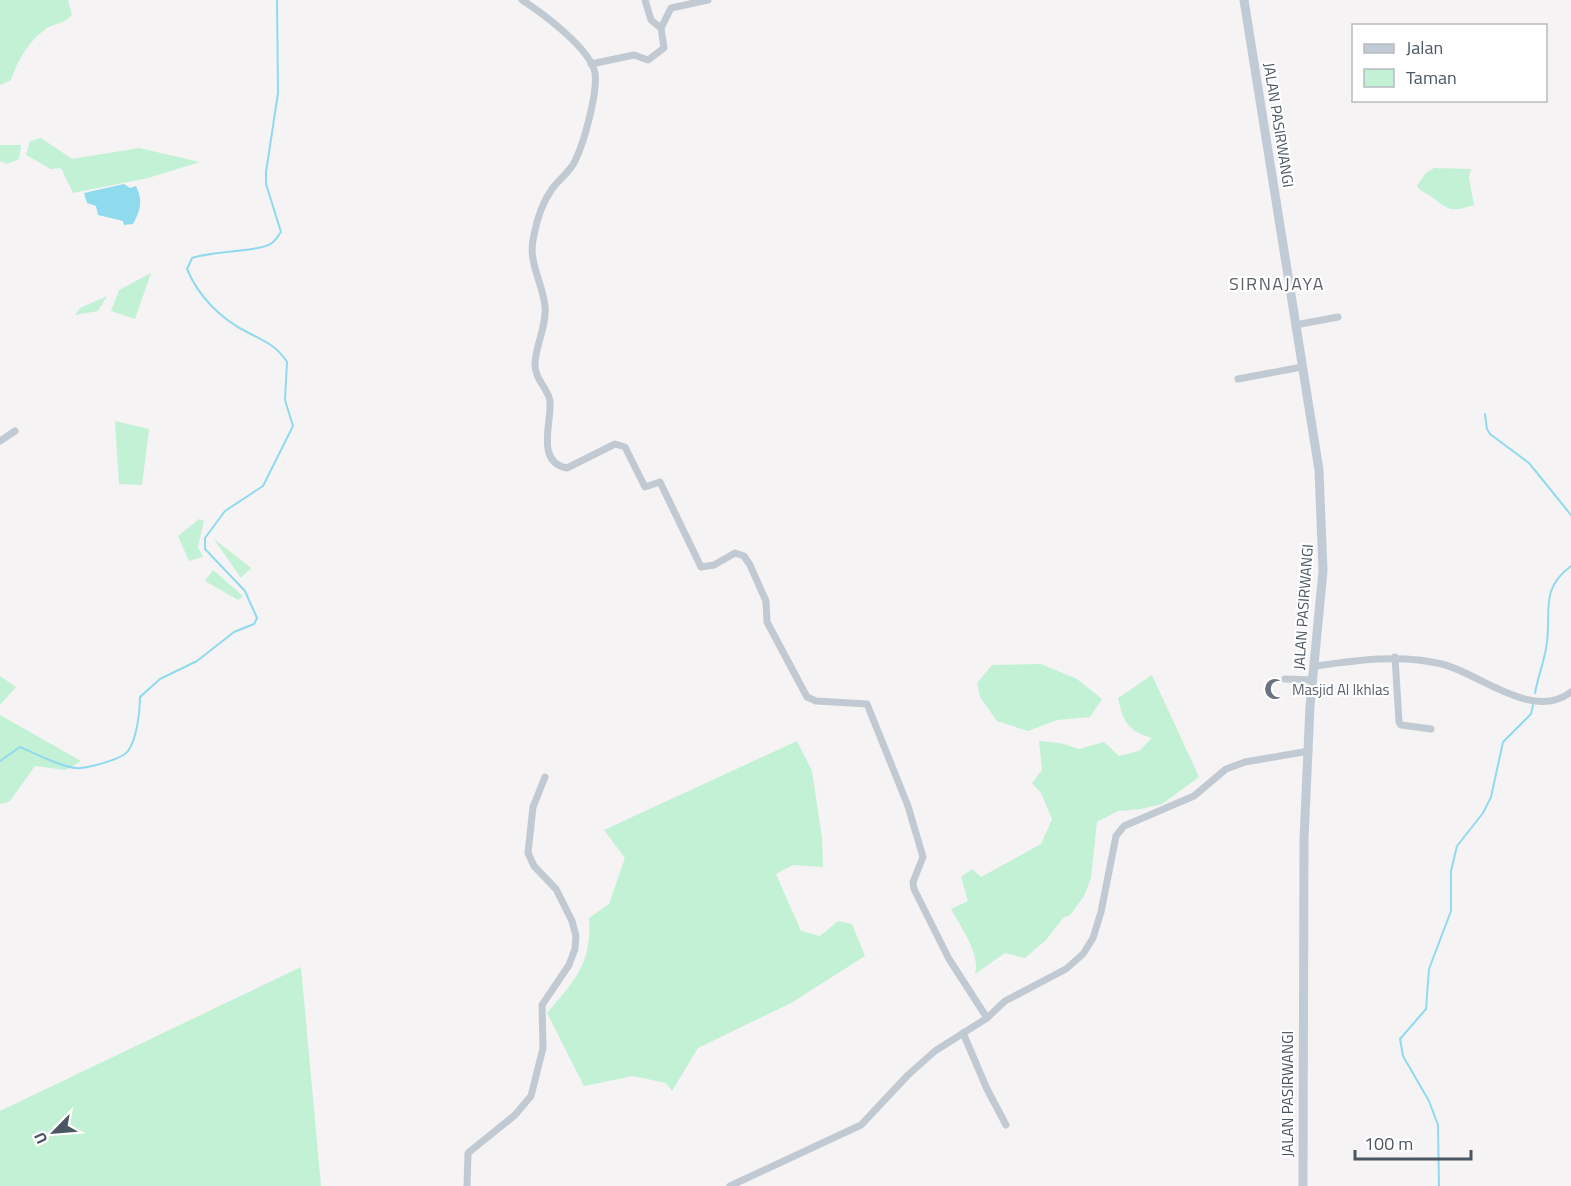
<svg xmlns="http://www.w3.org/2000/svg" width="1571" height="1186" viewBox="0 0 1571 1186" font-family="'Titillium Web',sans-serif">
<rect width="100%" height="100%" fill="#f5f3f3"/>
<g fill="#c3f1d5">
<path d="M0,0H68L72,15C61,26 57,22 47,28C29,40 17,61 11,80L0,85Z"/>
<path d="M41,138L72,159L139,148L200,162L148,178L73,193L61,168L51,169L26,155L30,141Z"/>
<path d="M0,145H21L19,159L7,164L0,161Z"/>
<path d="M1434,168L1471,169L1469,178L1474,205C1451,212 1450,211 1433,198C1427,193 1422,193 1417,186L1426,173Z"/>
<path d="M151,273L135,319L111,311L119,290Z"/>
<path d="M107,296L98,311L75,315L80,308Z"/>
<path d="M115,421L149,429L142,485L119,484Z"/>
<path d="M199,519L204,521L198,547L203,557L189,561L178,536Z"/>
<path d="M214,539L251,568L241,578Z"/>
<path d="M213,570L243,596L238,600L205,581Z"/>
<path d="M1041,664L1077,679L1102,699L1090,717L1057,720L1028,731L997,721L980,697L977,683L992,665Z"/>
<path d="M1152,675L1199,777L1162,804L1141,809L1118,811L1097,822L1091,878L1084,896L1070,915L1063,918L1046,940L1025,958L1005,953L975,974C981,954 960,926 951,909L968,901L961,877L972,869L981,877L1041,844L1052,819L1041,793L1032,783L1042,770L1039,741L1060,743L1079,749L1104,742L1119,756L1139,751L1152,738C1128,731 1123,722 1118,698Z"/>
<path d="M0,676L16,687L0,705Z"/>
<path d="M0,715L81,761L66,770L35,766L9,802L0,804Z"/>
<path d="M797,741L812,771L822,838L823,867L793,865L776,874L801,931L820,936L838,921L852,924L865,956L791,1003L698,1048L672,1091L666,1083L633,1076L584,1086L547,1013C575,981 592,963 589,918L609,904L625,858L604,830Z"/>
<path d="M301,967L321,1186H0V1111Z"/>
</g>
<path fill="#90daee" d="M124,184L130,188L136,186C143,201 141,209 133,224L124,225L123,221L98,215L96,206L87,203L84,193Z"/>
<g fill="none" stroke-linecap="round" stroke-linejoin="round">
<g stroke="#90daee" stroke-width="2">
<path d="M1485,414L1487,429L1490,434L1529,463L1571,515"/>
<path d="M1535,693C1538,676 1545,660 1547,642C1551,611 1540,589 1571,566"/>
<path d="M0,761L20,747C34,753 67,770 81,768C91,767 123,759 128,751C137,739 140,711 140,697L160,679L197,661L234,632L254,624L257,618L245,591L205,549V538L225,511L263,486L293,426L285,400L287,362C276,345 264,341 247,332C221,319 198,296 187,269L192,258C212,251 260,252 272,243C275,241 278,236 281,232L266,184V172L278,93L277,0"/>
<path d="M1439,1186L1438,1125L1429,1101L1403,1056L1400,1039L1426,1009L1429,969L1451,911V871L1457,846L1483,813L1491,797L1503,742L1531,714L1533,705"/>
</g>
<g stroke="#c1cad2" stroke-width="7">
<path d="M522,0C541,12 591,49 595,73C598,92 584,143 575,161C570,172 559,179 552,189C542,203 537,219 534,235C527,262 542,280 545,306C547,325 536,344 535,363C534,379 548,388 550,401C552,422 535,462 567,468L615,444L625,447L645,487L660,482L701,567L714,565L735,553L744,556L750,565L766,601L767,622L807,697L816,701L867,704L908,806L923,857L913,882L914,889L949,959L987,1018"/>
<path d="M645,0L651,20L661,28"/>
<path d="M591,64L634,55L648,60L664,48L661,28L671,8L708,0"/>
<path d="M1295,325L1338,317"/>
<path d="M1238,379L1302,367"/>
<path d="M0,441L15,431"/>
<path d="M1395,657L1399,722L1401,725L1431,729"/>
<path d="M1315,666C1358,660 1399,654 1442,664C1479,673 1533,722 1571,692"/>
<path d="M1285,679L1313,680"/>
<path d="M963,1033L987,1089L1006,1125"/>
<path d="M467,1186L468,1153L515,1115L531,1096L543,1048L542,1005L569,965L575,949L576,936L572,921L556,889L534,866L528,853L533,807L545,777"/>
<path d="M730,1186L861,1125L908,1075L935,1051L987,1018L1005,1001L1066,969L1083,954L1093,938L1101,912L1116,836L1124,826L1194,796L1226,769L1245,762L1309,751"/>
</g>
<path stroke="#c1cbd6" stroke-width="9" d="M1244,0L1319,470L1323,571L1310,706L1304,839L1303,1186"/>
</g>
<defs>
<symbol id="mosque-bare" viewBox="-9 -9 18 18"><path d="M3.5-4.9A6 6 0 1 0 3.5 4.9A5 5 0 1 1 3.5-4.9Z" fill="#6b7280" stroke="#fff" stroke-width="2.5" paint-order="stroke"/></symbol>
</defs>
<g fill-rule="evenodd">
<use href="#mosque-bare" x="1260" y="674" width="30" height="30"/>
</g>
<g text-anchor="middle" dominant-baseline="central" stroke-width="4.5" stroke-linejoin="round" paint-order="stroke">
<g font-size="15" fill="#4a5661" stroke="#fff">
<text transform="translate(1279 125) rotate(81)">JALAN PASIRWANGI</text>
<text transform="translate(1303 607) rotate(-86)">JALAN PASIRWANGI</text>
<text transform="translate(1287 1094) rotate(-90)">JALAN PASIRWANGI</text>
</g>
<g font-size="15" fill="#5b616d" stroke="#fff" text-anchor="start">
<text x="1292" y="689">Masjid Al Ikhlas</text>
</g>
<g font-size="18" letter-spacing="1.5" fill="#5f6368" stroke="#fff">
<text x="1277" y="283">SIRNAJAYA</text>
</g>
</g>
<rect x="1352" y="24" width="195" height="78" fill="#ffffff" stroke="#b7bbc0" stroke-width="1.5"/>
<rect x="1364" y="44" width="30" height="9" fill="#c1cbd6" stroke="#b7bbc0" stroke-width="1.5"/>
<text x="1406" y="54" font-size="18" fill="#4a5661">Jalan</text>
<rect x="1364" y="69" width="30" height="18" fill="#c3f1d5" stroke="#b7bbc0" stroke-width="1.5"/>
<text x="1406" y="84" font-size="18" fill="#4a5661">Taman</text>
<g transform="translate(54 1132) rotate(245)" stroke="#ffffff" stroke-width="4.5" paint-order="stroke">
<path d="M0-4.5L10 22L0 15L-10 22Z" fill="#4a5661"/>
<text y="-9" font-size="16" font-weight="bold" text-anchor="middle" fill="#4a5661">U</text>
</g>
<path d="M1355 1150v9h116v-9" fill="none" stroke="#4a5661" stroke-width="3"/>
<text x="1364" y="1150" font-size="18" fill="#4a5661" stroke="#ffffff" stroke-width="4.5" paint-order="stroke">100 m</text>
</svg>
